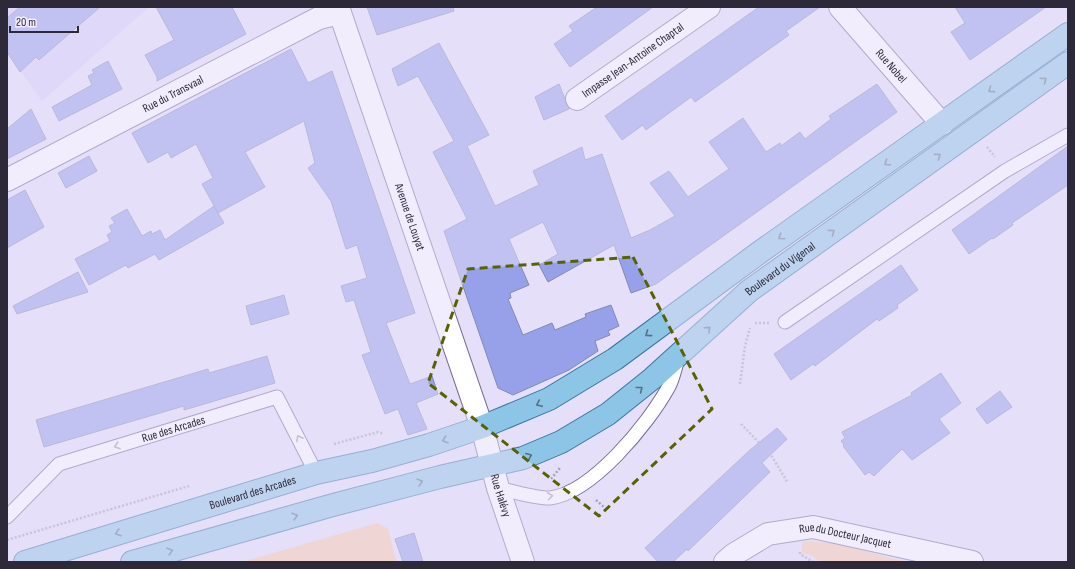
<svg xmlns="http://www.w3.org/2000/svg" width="1075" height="569" viewBox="0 0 1075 569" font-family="'Sofia Sans Condensed',sans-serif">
<rect width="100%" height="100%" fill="#e5dff9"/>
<path fill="#dad0f8" d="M7,7H149L42,101L7,52Z"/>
<g fill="#fac9a6">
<path d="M378,523L388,529L397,562H242Z"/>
<path d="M803,541L833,543L906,562H820L813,556L802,553Z"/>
</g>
<g fill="#96a1e9" stroke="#838ab1">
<path d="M20,7H100L39,60L36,57L20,72L7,52V18Z"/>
<path d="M156,7H232L246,34L157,81V77L145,55L174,40Z"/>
<path d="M367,7H453L454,11L377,35Z"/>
<path d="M597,7H653L570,67L554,44L573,31L569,26Z"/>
<path d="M759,7H820L786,31L789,35L695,102L691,97L646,130L643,125L622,140L605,116Z"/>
<path d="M955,7H1046L970,60L951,32L965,23Z"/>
<path d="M439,43L489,135L467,146L495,206L539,185L533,171L582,147L585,160L602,154L631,238L650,230L675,216L650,183L669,171L688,197L729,169L709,142L743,118L766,152L780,143L781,146L800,132L805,139L831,119L829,116L877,84L897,112L656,284L631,293L614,245L548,282L539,265L558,254L543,222L509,239L529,285L510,293L511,298L508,299L523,335L552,323L555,330L586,317L585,314L611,305L619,326L608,331L610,335L595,341L598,351L569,370L513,395L498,388L444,231L467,219L433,152L454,141L418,76L398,86L392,69Z"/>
<path d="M291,49L308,83L332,71L415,313L386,323L410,384L432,376L438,394L416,403L427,429L408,435L398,409L385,414L362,355L371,352L354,300L346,302L341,286L367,278L357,245L346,249L331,201L308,168L315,163L304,121L245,152L265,187L218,213L202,184L213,178L196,144L171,158L168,152L148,163L132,133Z"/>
<path d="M108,61L122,89L59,121L52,107L92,85L88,76L94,73L92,70Z"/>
<path d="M559,84L569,109L544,120L535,97Z"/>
<path d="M31,109L46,139L7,159V129Z"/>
<path d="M1068,146V185L1012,223L1013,225L993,239L992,238L969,254L952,230Z"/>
<path d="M89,156L97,171L66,188L58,173Z"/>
<path d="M25,190L44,227L7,248V200Z"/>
<path d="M214,206L224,223L159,260L155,254L128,268L126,265L89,285L75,259L110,241L107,235L112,232L109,226L115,223L111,218L127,209L142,236L151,231L152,234L160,230L165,240Z"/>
<path d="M901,265L918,290L897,305L898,308L879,321L877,319L815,366L813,364L791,380L774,354Z"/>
<path d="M78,272L88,292L17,314L13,306Z"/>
<path d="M284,295L289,314L251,325L246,306Z"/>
<path d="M267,356L275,383L184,410V406L44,447L36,420L208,369L209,373Z"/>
<path d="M941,373L961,403L939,419L950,433L912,460L902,449L874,476L869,472L865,475L843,446L844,445L841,441L845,438L842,432L912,395L911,393Z"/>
<path d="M1000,391L1012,407L987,424L976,409Z"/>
<path d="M777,428L787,439L762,463L770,472L688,551L687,549L673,562H658L645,548L750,450Z"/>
<path d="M414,533L423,562H403L395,539Z"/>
</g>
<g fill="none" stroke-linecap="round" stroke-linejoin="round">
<defs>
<g id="service">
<path d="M785,322L1005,171L1068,135"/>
<path d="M498,488C510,491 539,499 550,498C592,493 648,424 668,388C673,380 675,368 678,359"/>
<path id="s1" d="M7,517L59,464L277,397L316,473"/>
</g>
<g id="minor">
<path id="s2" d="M338,7L482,427L498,488L523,562"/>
<path id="s3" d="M840,7L942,124"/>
<path id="s4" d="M577,99L709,7"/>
<path id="s5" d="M7,180L319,18L340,13"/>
<path id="s6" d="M725,562L733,555L768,534L813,527L972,562"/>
</g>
<g id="primary">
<path id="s7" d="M25,562L316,473L372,461L429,445L482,427L549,399L615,359L760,252L1068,34"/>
<path id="s8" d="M132,562L333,505L440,477L523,458L561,442L608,414L653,378L749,291L1068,63"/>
</g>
</defs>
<use href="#service" stroke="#776c92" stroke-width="15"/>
<use href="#minor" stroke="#776c92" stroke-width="24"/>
<use href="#primary" stroke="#39769e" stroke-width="24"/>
<g stroke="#a7a2b8" stroke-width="2.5" stroke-dasharray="2 2" stroke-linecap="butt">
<path d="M987,147L995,157"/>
<path d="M755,323H769"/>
<path d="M740,384L745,346L750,328"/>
<path d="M741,424L771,455L788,483"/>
<path d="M334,444L378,432L384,434"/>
<path d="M551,479L560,468"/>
<path d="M596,500L605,508"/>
<path d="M7,540L189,486"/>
<path d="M800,552V554L813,562"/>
</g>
<use href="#service" stroke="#fff" stroke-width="13"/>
<use href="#minor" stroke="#fff" stroke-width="22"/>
<use href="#primary" stroke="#8cc5e5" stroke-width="22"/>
</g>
<defs><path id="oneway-chevron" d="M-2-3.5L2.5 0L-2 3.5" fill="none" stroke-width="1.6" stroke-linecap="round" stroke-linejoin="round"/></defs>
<g stroke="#586f86">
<use href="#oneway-chevron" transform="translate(1044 80) rotate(-36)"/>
<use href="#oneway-chevron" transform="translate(991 90) rotate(144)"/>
<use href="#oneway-chevron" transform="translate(938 156) rotate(-36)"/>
<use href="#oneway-chevron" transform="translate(887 163) rotate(145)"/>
<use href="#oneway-chevron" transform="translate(832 232) rotate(-36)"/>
<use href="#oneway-chevron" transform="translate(781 237) rotate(145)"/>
<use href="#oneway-chevron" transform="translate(708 329) rotate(-42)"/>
<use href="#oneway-chevron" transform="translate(648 334) rotate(143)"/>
<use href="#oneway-chevron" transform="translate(640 389) rotate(-38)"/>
<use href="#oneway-chevron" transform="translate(539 404) rotate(155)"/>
<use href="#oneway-chevron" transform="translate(445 440) rotate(161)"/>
<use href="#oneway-chevron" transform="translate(529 456) rotate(-23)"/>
<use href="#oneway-chevron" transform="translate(420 482) rotate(-15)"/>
<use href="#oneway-chevron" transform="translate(295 516) rotate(-16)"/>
<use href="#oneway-chevron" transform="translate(118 533) rotate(163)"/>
<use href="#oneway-chevron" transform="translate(170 551) rotate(-16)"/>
</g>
<g stroke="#a09fa6">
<use href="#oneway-chevron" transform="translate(299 438) rotate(-117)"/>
<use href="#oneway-chevron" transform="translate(117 446) rotate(163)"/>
<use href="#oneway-chevron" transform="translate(550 496) rotate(-8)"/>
</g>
<path d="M0 0H1075V569H0ZM633,257L712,409L599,516L428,383L468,269Z" fill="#e5dff9" fill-opacity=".55" fill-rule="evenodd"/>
<path fill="none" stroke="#576200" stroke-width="3" stroke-dasharray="8 5" stroke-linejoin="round" d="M633,257L712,409L599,516L428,383L468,269Z"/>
<g text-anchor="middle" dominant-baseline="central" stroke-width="4" stroke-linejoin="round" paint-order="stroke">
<g font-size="12" fill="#2d2939" stroke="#f2eeff">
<text stroke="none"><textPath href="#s4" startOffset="68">Impasse Jean-Antoine Chaptal</textPath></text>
<text stroke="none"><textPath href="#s3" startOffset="78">Rue Nobel</textPath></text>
<text stroke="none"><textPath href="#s5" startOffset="187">Rue du Transvaal</textPath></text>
<text stroke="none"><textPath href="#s2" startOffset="222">Avenue de Louyat</textPath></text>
<text stroke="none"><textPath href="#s8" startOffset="726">Boulevard du Vigenal</textPath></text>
<text stroke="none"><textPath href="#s1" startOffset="194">Rue des Arcades</textPath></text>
<text stroke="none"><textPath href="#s7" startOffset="238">Boulevard des Arcades</textPath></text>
<text stroke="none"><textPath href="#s2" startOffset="515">Rue Halévy</textPath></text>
<text stroke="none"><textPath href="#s6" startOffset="130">Rue du Docteur Jacquet</textPath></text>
</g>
</g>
<rect width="1075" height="569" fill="none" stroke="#2d2939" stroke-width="16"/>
<path d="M10 26v6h68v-6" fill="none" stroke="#2d2939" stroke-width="2"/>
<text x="16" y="26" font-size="12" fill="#2d2939" stroke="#f2eeff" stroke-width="3" paint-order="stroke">20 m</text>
</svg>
